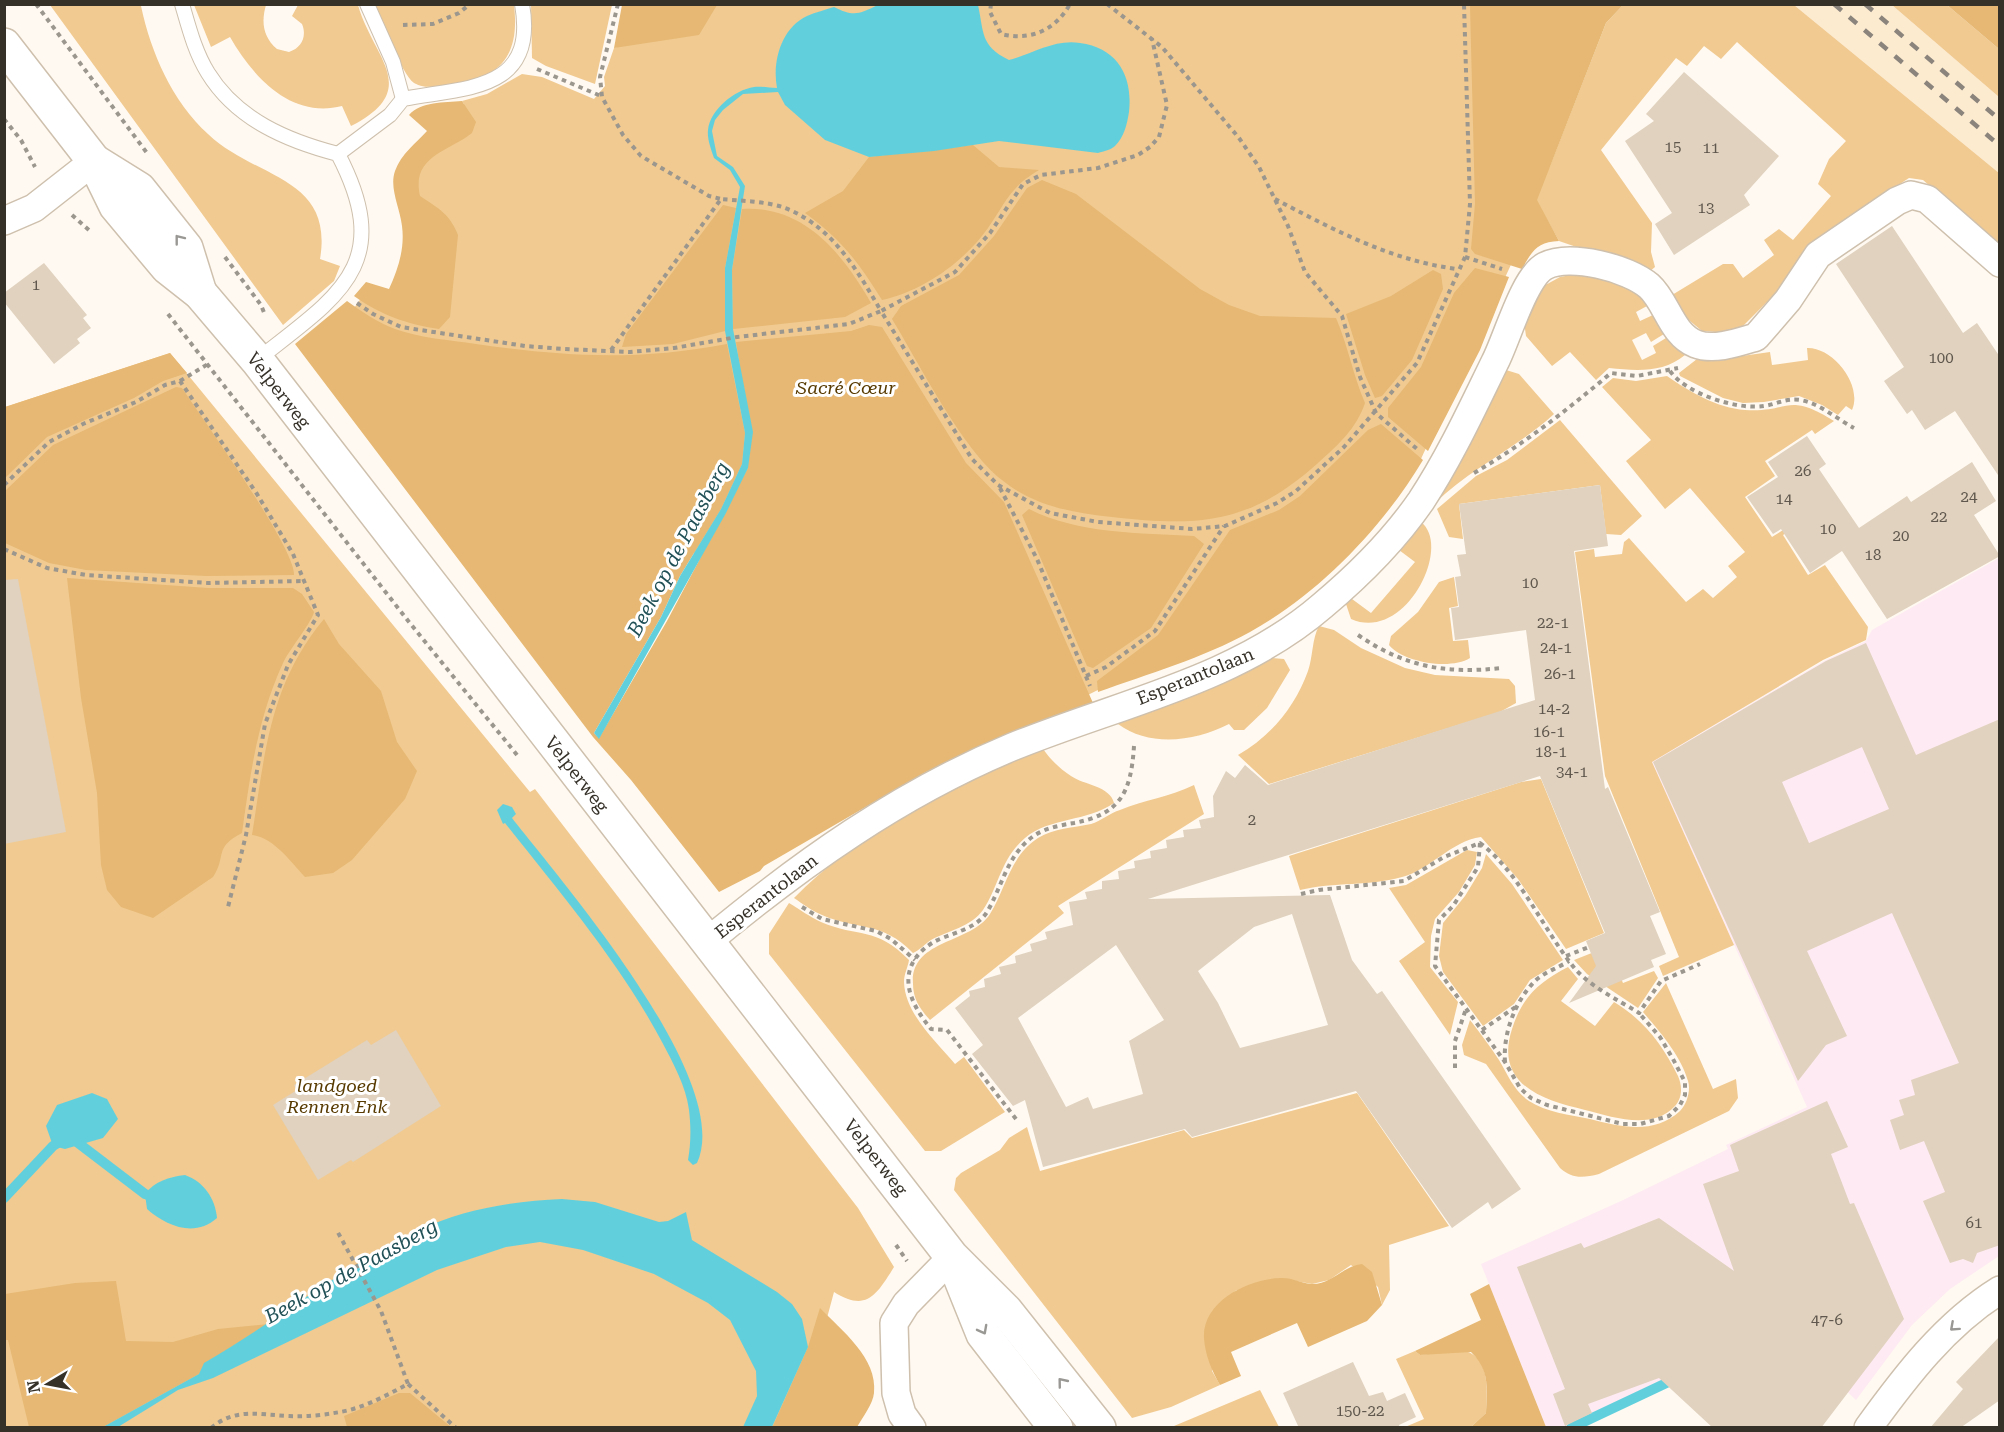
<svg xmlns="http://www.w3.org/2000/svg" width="2004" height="1432" viewBox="0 0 2004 1432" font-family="'Roboto Serif',serif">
<rect width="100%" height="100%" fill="#fff9f1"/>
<path fill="#feeaf2" d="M1999,558V1256L1950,1289L1912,1325L1856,1400L1769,1319L1681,1375L1566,1428L1546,1427L1481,1264L1621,1201L1728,1149L1726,1145L1807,1107L1652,762L1824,661L1866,641L1872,630Z"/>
<path fill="#fdebd0" d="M1794,5H1892L1999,97V173Z"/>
<g fill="#f1ca91">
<path d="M50,5H146L141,6C151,53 172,101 208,134C255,179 334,176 320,259L340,266L334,281L283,325Z"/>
<path d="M194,5H266C261,22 263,37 277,49L289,52C302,48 307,36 302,24L292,16L298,5H358C373,58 423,89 351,126L342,106C291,119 253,77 230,37L211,47Z"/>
<path d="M375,5H514C520,56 501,78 450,86C439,87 424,89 414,83C401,73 382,21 375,5Z"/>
<path d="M531,5H612L595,84L546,66L532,58Z"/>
<path d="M624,5H1620L1603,22L1548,171L1606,23L1623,5H1794L1999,173V246L1923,180L1909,178L1809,244L1781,288L1740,329L1730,333L1702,331L1684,316L1672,295L1723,264H1733L1743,278L1774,255L1764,240L1779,229L1793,240L1831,196L1818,184L1829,159L1846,141L1737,42L1721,59L1704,46L1687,66L1676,58L1601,150L1652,223L1651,252L1655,267L1649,272L1559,241L1536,200L1515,256L1420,461L1104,687L1035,721L313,365L367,290L392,292C409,243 408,232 396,183L464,104L462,101L487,94L522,74L542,77L594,99L605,86L604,77L614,48L617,47Z"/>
<path d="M1892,5H1947L1999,49V97Z"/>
<path d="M1576,274C1600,279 1635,282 1647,306L1636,312L1640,321L1653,315L1664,334L1651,342L1646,333L1632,340L1642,360L1656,353L1653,346L1666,338L1685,355C1663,373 1637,371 1609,368L1596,380L1570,352L1552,366L1526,336L1524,322L1540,288L1560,277Z"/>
<path d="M1807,348C1833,347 1863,385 1852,410L1846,406L1838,415L1822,405L1799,396L1764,402L1743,403L1723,398L1680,376L1679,373L1697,359L1714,360L1770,352L1772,365L1808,360Z"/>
<path d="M170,353L530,792L535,789L858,1208L894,1267C876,1296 866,1312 834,1292L827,1318L789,1427H5V407Z"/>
<path d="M1506,370L1519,374L1554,414C1517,448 1471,468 1435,503Z"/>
<path d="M1667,376C1690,392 1717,408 1745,410C1791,413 1786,391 1834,421L1815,434L1812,430L1765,461L1775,476L1745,497L1772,537L1783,530L1786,533L1783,535L1808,575L1825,565L1868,627L1866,640L1823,660L1652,762L1734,945L1663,976L1659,966L1679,957L1605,776L1575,552L1594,549L1595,557L1622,554L1624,542L1629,538L1686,602L1703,589L1713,598L1737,577L1728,566L1745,552L1690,488L1665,509L1626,461L1651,440L1602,387L1613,378L1636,381Z"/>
<path d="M1560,420L1642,516L1621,535L1606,534L1600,485L1459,504L1463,539L1449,537L1437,509L1476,476L1507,460Z"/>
<path d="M1421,522C1453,547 1405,643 1351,619L1345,601L1352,599L1371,613L1415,562L1395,547Z"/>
<path d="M1454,577L1458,606L1449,608L1453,641L1468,640L1470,658C1451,670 1404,663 1389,645L1391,636L1418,612L1439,582Z"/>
<path d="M1319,626L1334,630L1361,648L1405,668L1435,675L1509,679L1515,686L1516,703L1500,712L1269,784L1238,755C1271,736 1295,707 1308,671C1313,657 1312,638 1319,626Z"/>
<path d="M1272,658L1284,659L1290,670L1267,708L1244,730H1234L1229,724C1196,741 1150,748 1118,724V720L1199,692Z"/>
<path d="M1043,749C1051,760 1060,769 1071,776C1084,785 1110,786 1114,803C1087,822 1050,817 1025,838C1001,858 999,886 983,910C972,926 948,931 931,940C925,944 920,950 913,953C881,920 858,931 822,915C812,911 803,904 794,898C863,829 952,783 1043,749Z"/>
<path d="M1541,779L1604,933L1566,949L1518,879L1481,837C1451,841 1430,870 1402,877C1372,886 1333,882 1300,890L1289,856L1521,782Z"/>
<path d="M1194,785L1204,814L1058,906L1064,913L930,1020C920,1009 913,999 913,984C910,939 971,944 990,914C1006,888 1010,856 1038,838C1054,828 1073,828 1091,824C1101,821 1110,813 1120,810C1144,800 1170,797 1194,785Z"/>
<path d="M1467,850L1477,852L1475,865L1459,892L1435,919L1431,936L1430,967L1458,1002L1450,1035L1399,961L1425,942L1389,888L1406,885Z"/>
<path d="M1486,854L1512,884L1563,960L1530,980L1514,1004L1483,1026L1443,972L1439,956L1443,923L1465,896L1482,868Z"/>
<path d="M789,903C799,909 810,917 821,922C858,938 876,926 909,960C908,967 904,974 904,982C905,1014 936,1041 955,1064L964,1057L1005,1112L941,1151H925L769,954V934Z"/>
<path d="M1607,947L1623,983L1654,971L1658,978L1638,1008L1587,974L1574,960Z"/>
<path d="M1568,967L1578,979L1561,1001L1595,1026L1614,1002C1644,1020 1662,1044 1678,1076C1682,1085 1683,1097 1675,1106C1652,1131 1613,1117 1585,1110C1543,1100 1494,1085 1512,1029C1522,997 1539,982 1568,967Z"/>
<path d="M1666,983L1713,1089L1736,1079L1738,1098L1729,1111L1599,1174C1583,1178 1572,1179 1560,1168L1486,1064L1464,1055L1462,1045L1470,1020C1480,1033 1490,1046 1499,1060C1508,1075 1514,1091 1529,1101C1546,1112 1570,1115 1590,1119C1621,1127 1654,1135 1680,1111C1687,1104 1691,1090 1688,1081C1681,1056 1660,1032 1643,1012Z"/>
<path d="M1357,1093L1449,1226L1389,1245L1390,1290L1382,1305L1378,1287L1351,1265L1329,1280L1312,1284L1280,1278L1235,1291L1212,1371L1220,1385L1171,1407L1132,1418L954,1190L956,1178L961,1173L1000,1150L1009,1138L1027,1127L1040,1171L1184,1130L1192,1138Z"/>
<path d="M1460,1350C1491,1354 1487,1389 1486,1413L1471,1427H1405L1424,1419L1396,1359L1415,1351L1420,1355Z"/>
<path d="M1260,1390L1279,1427H1172L1174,1426Z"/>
</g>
<g fill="#e6b873">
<path d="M622,5V4L717,5L699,35L614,48Z"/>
<path d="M1470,5H1623L1606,23L1537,200L1559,241C1537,242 1532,251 1522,269L1475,254L1471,249L1475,204Z"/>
<path d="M1947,5H1999V49Z"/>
<path d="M462,101L476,122L472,133C448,152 411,156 420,196C438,208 450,214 458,235L450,317L439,329C406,324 381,315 354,296L366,282L389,289C398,269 405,249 402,226C400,208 389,188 395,171C401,154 416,143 427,131L409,115C421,101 444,103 462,101Z"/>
<path d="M973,145L999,167L1039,170C1010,187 1006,202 988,228C964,262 923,291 882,300C859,263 841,239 805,213L843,191L869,157Z"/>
<path d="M1042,180L1076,194L1200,289L1229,305L1260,316L1336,318C1348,346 1353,375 1365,403C1356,429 1339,444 1318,463C1250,524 1200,527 1112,517C1073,513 1034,506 1002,480C962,449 920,365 892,319L901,306L959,275L994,236L1027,188Z"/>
<path d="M723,205L736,208L725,268V331L673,344L622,347L626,334Z"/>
<path d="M742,209C804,205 843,254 871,303L845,317L733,329L732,270Z"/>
<path d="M1475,268L1509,277L1480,350L1428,451L1388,417V408L1421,367L1454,293Z"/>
<path d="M1433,270L1441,274L1443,289L1412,360L1382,396L1375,398L1365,375L1346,314L1391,296Z"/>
<path d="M347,301C362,312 377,322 395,329C420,338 449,340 476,344C565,357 638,361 727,344L745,433L742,464L721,509L680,576L661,617L594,733L599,738L667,621L748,468L742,380L736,342L851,331L869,325L882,327L966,463L1004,502L1093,703L967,753L926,772L764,866L760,871L719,892L631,780L593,737L295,344Z"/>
<path d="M170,353L187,373L163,381L134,398L47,437L5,478V407Z"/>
<path d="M176,387L182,388C202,418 296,549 294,575L206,576L86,570L49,563L5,543V491L53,445Z"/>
<path d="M1381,424L1423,460C1383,527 1319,594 1250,632C1203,658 1148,674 1098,692L1097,681L1158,635L1230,530L1279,510L1300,496L1368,430Z"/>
<path d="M1029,509C1078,534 1140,533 1194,536L1204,544L1151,628L1093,668L1087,666L1022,515Z"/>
<path d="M67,578L208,588H293L302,594L314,612C312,622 289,650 283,663C258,717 250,775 242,833C213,848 227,856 213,877L153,918L121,907L107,890L101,865L97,793L81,698Z"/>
<path d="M324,619L339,644L381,691L397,742L417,771L405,799L352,860L333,873L305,877C290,861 274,838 252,835C265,754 269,685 324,619Z"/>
<path d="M1362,1264L1372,1272L1382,1305L1367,1321L1308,1347L1297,1323L1231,1352L1241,1376L1220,1385C1212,1371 1205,1355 1204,1338C1202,1301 1249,1279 1280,1278C1291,1277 1301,1283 1311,1284C1331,1285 1343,1266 1362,1264Z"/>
<path d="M116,1281L126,1341L173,1342L218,1329L269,1324L199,1374L103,1427H29L8,1340H5V1294L75,1283Z"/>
<path d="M1489,1284L1546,1427H1471L1486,1413C1487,1388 1490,1370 1471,1352L1420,1355L1415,1351L1481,1320L1470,1294Z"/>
<path d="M820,1308C841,1330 878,1358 874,1393C873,1404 862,1418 857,1427L772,1428L808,1347Z"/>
<path d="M399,1393H410L451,1427H347L344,1416Z"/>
</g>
<g fill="#62d0dc">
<path d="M878,5H978C984,32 980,46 1009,60C1033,54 1054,39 1080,43C1118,48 1133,77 1129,112C1127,125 1124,137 1115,146C1111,150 1104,151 1098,153L999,141L934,151L869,157L825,140L785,105L778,92L743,94L723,110L715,120L712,131L717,156L733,167L745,186L732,270L733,329L753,432L748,468L726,513L599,739L594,733L661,617L680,576L721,509L742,464L745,433L725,331V268L740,187L730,170L714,158C711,149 707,139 708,130C710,110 734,90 754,87C761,86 769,88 777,88C772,62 781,28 807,16C816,12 825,10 834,7C854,17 859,14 878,5Z"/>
<path d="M503,804L512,807L516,814L512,818C562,882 735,1081 697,1163L693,1165L688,1160C691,1143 691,1127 689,1110C686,1086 673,1063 662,1042C620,963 561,894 505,823L503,824L497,810Z"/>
<path d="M92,1093L107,1099L118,1119L103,1138L65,1149L53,1146L46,1126L57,1105Z"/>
<path d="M185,1175C204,1182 215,1198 217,1218C195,1238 166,1226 147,1209L145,1194C155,1181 169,1177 185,1175Z"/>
<path d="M562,1199L595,1202L659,1222L668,1221L686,1212L692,1240L777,1292L792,1304L802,1319L808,1347L772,1427H743L757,1396L756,1371L730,1320L708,1303L654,1274L583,1250L540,1242L506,1247L437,1270L213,1378L178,1390L118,1427H103L199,1374L204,1363C277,1321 343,1266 419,1230C463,1209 513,1201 562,1199Z"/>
</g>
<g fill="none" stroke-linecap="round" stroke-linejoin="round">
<g stroke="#62d0dc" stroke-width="10">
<path d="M4,1198L53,1146L69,1136L145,1194L157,1198"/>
<path d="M1571,1428L1677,1378"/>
</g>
</g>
<g fill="#e0d2be" fill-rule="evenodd">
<path d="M1684,72L1779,156L1744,195L1750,205L1674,255L1655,224L1672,213L1625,141L1654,121L1646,114Z"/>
<path d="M1892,226L1963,333L1977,323L2000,357V478L1955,411L1925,430L1912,410L1907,414L1884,381L1904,367L1836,264Z"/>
<path d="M44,263L87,315L83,318L91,328L77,339L80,343L54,364L4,302V293Z"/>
<path d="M1807,436L1826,464L1819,469L1859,528L1907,496L1911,502L1972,462L1996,501L1974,515L2000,556L1887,619L1842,551L1810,573L1781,529L1773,534L1747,497L1778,477L1768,462Z"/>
<path d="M1600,485L1608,546L1574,551L1605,789L1608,787L1660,912L1650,916L1666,954L1651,960L1654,967L1569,1003L1596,966L1586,941L1605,933L1540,776L1148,899L1330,895L1352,960L1377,994L1382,991L1521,1189L1492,1209L1488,1202L1452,1228L1356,1091L1192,1137L1185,1129L1043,1167L1025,1100L1013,1106L972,1054L983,1045L955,1008L970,996L969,991L985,987L984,979L1001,974L999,967L1016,963L1015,956L1032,951L1030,944L1047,939L1045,932L1073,925L1069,902L1087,899L1085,892L1102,889V881L1119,879L1118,871L1135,868L1134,861L1151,858L1150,851L1167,848L1166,840L1184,837L1183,830L1201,828L1199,820L1214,817L1213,796L1226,771L1235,778L1245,765L1268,785L1535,700L1526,630L1455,640L1451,608L1459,607L1455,577L1461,576L1457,555L1466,554L1459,504ZM1292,914L1328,1025L1240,1048L1218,1003L1198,971L1254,927ZM1116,945L1164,1020L1129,1041L1143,1094L1093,1109L1088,1097L1066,1107L1018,1018Z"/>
<path d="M18,579L66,832L4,844V580Z"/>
<path d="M1866,643L1916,755L2000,719V1245L1977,1253L1973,1263L1963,1259L1950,1263L1923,1201L1945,1192L1924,1141L1900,1150L1890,1120L1904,1115L1899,1100L1915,1095L1911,1080L1959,1063L1892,913L1807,951L1847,1036L1826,1045L1798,1081L1653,762L1826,661ZM1862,747L1889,809L1809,843L1782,782Z"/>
<path d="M396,1030L441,1106L353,1162L351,1160L318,1180L273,1105L297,1090L294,1085L367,1040L371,1045Z"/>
<path d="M1827,1101L1848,1147L1831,1154L1850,1204L1854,1203L1904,1319L1821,1428H1713L1659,1378L1588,1404L1592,1413L1565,1426L1553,1394L1565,1389L1517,1267L1581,1243L1584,1248L1659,1218L1734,1271L1703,1184L1739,1171L1730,1145Z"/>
<path d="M2000,1336V1400L1960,1428H1930L1963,1389L1956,1382Z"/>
<path d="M1353,1362L1369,1396L1383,1392L1387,1401L1405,1393L1416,1417L1399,1425L1400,1428H1299L1283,1393Z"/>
</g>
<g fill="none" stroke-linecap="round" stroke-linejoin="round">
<defs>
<g id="service">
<path d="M182,4C189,28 195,52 208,73C237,120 288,141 338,154C396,265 338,296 257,360"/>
<path d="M367,4L393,62L403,99"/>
<path d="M338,154L390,115L403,99C463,87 538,93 522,4"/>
</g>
<g id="minor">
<path d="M4,221L34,208L94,161"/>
<path d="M707,942C801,864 899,794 1012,747C1117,704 1235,681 1322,606C1359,575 1394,540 1421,501C1450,457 1472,409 1495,362C1507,339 1524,277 1545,266C1570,253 1628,268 1649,286C1667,302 1671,334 1696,344C1714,351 1739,342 1756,337L1788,300L1818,255L1897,201L1911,195L1927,199L2000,263"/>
<path d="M912,1428L902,1414L896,1393L894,1323L906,1304L952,1257"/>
<path d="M1868,1428C1905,1377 1945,1324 2000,1290"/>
</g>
<g id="secondary">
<path d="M4,45L94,161L116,206L167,267L200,293L257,360L952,1257L1006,1311L1099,1428"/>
<path d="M94,161L139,189L186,248L200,293"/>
<path d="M958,1272L983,1334L1056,1428"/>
</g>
</defs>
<use href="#service" stroke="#cec0ad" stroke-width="16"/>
<use href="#minor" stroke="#cec0ad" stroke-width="30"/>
<use href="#secondary" stroke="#cec0ad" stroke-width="36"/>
<g stroke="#9b968e" stroke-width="4" stroke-dasharray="4.5 4.5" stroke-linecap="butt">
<path d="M36,4L147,153"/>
<path d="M618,4L600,77L602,97L623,135L641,156L709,196L721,199"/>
<path d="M991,4L990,12L1001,34C1030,41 1055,31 1070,4"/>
<path d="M1107,4L1162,47L1239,138L1259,167L1288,226L1305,272L1342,316L1360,377L1376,413L1417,449"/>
<path d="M403,25L433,24L459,13L470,4"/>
<path d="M537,69L601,96"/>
<path d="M4,119L21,140L35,167"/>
<path d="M1275,199C1332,229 1392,261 1457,269"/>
<path d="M72,215L89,230"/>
<path d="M225,257L261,305L265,315"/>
<path d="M1465,257L1502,269"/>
<path d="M357,303L373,314L401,327L525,346L564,349L630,352L674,348L737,337L849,324L881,311L972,459L998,485L1050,513L1098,522L1192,529L1225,526L1277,503L1296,491L1344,447L1417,363L1465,257L1470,204L1464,4"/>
<path d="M168,314L409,622L517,755"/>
<path d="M611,350L721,199C741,201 766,201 785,208C832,226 857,270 881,311L955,272L990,233L1023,184L1041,175L1098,168L1138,155L1150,147L1159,137L1167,105L1152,39"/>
<path d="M1670,371C1686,394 1737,410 1764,406C1777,404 1786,398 1800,400C1819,403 1837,419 1854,428"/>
<path d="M180,381L208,364"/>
<path d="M1474,473C1524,444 1567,410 1611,373L1637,376L1678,368"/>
<path d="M4,485L49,442L83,424L136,402L165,385L180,381L257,494L293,554L318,615L288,665L265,724L246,835L228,907"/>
<path d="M1000,488L1037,559L1090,686"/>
<path d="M4,549L47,568L86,575L208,583L305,581"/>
<path d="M1358,635C1405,667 1445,674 1502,668"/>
<path d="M1086,676L1106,667L1155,631L1224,526"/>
<path d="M1480,843L1478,867L1453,906L1439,920L1435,966L1505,1062L1520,1088L1531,1098L1547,1105L1623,1124H1640L1669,1116L1680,1105L1685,1095V1082L1673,1059L1660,1037L1639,1013"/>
<path d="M1301,894L1319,890L1404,881L1444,857L1480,843C1519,872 1542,927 1572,965C1588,986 1617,999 1639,1013L1661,981L1700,964"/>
<path d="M802,907L822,919L876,931L891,939L915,960"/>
<path d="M1566,956L1589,947"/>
<path d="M1482,1030L1517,1006"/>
<path d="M1505,1062C1503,1034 1514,1004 1533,983C1542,973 1558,968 1569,961"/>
<path d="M1455,1068V1041L1466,1009"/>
<path d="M1016,1119L947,1030L931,1029C908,1001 894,968 932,943C949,933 976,930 987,912C1003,885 1007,854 1035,835C1046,828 1061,825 1074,823C1121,814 1131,792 1134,746"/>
<path d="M896,1245L907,1261"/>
<path d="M408,1384L456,1428"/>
<path d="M211,1428C236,1407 260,1415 289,1416C306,1417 324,1415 340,1412C364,1408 387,1395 408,1384L381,1311L336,1229"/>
</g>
<use href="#service" stroke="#fff" stroke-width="14"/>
<use href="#minor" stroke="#fff" stroke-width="27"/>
<use href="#secondary" stroke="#fff" stroke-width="33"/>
<g stroke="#8a847c" stroke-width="4.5" stroke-dasharray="10 10" stroke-linecap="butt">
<path d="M1834,4L2000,146"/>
<path d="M1865,4L2000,120"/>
</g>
</g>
<defs><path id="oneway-chevron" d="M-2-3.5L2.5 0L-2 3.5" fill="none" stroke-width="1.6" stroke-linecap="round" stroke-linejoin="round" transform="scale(1.5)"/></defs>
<g stroke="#9a9894">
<use href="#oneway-chevron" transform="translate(179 239) rotate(-128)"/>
<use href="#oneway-chevron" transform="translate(1954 1327) rotate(138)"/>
<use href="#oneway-chevron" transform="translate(983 1330) rotate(62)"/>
<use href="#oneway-chevron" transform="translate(1062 1382) rotate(-129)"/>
</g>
<g text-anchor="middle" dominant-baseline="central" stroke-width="6" stroke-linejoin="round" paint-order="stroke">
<g font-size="15" fill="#60584e">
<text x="1673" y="147">15</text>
<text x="1711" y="148">11</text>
<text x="1706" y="208">13</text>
<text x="36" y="285">1</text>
<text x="1941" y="358">100</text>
<text x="1803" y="471">26</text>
<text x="1969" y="497">24</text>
<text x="1784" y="499">14</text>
<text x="1939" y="517">22</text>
<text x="1828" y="529">10</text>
<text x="1901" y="536">20</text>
<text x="1873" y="555">18</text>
<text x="1530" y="583">10</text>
<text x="1553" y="623">22-1</text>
<text x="1556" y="648">24-1</text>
<text x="1560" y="674">26-1</text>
<text x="1554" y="709">14-2</text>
<text x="1549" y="732">16-1</text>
<text x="1551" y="752">18-1</text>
<text x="1572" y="772">34-1</text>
<text x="1252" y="820">2</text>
<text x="1974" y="1223">61</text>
<text x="1827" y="1320">47-6</text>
<text x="1360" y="1411">150-22</text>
</g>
<g font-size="18" font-style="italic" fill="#573a00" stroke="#fff">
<text x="846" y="387">Sacré Cœur</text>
<text x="337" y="1085">landgoed<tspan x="337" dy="21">Rennen Enk</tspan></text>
</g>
<g font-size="18" fill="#353028" stroke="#fff">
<text transform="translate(279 390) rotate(52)">Velperweg</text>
<text transform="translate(1195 676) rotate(-22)">Esperantolaan</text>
<text transform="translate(577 774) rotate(52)">Velperweg</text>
<text transform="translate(766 896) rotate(-38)">Esperantolaan</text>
<text transform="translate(876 1157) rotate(52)">Velperweg</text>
</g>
<g font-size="20" font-style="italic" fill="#215157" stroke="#fff">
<text transform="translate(678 549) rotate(-62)">Beek op de Paasberg</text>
<text transform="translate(351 1271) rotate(-29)">Beek op de Paasberg</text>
</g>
</g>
<rect width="2004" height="1432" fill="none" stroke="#353028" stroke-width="12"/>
<g transform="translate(48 1384) rotate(260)" stroke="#ffffff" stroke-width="4.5" paint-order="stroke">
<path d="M0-4.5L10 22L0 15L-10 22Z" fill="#353028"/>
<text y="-9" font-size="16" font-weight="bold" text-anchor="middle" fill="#353028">N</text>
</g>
</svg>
